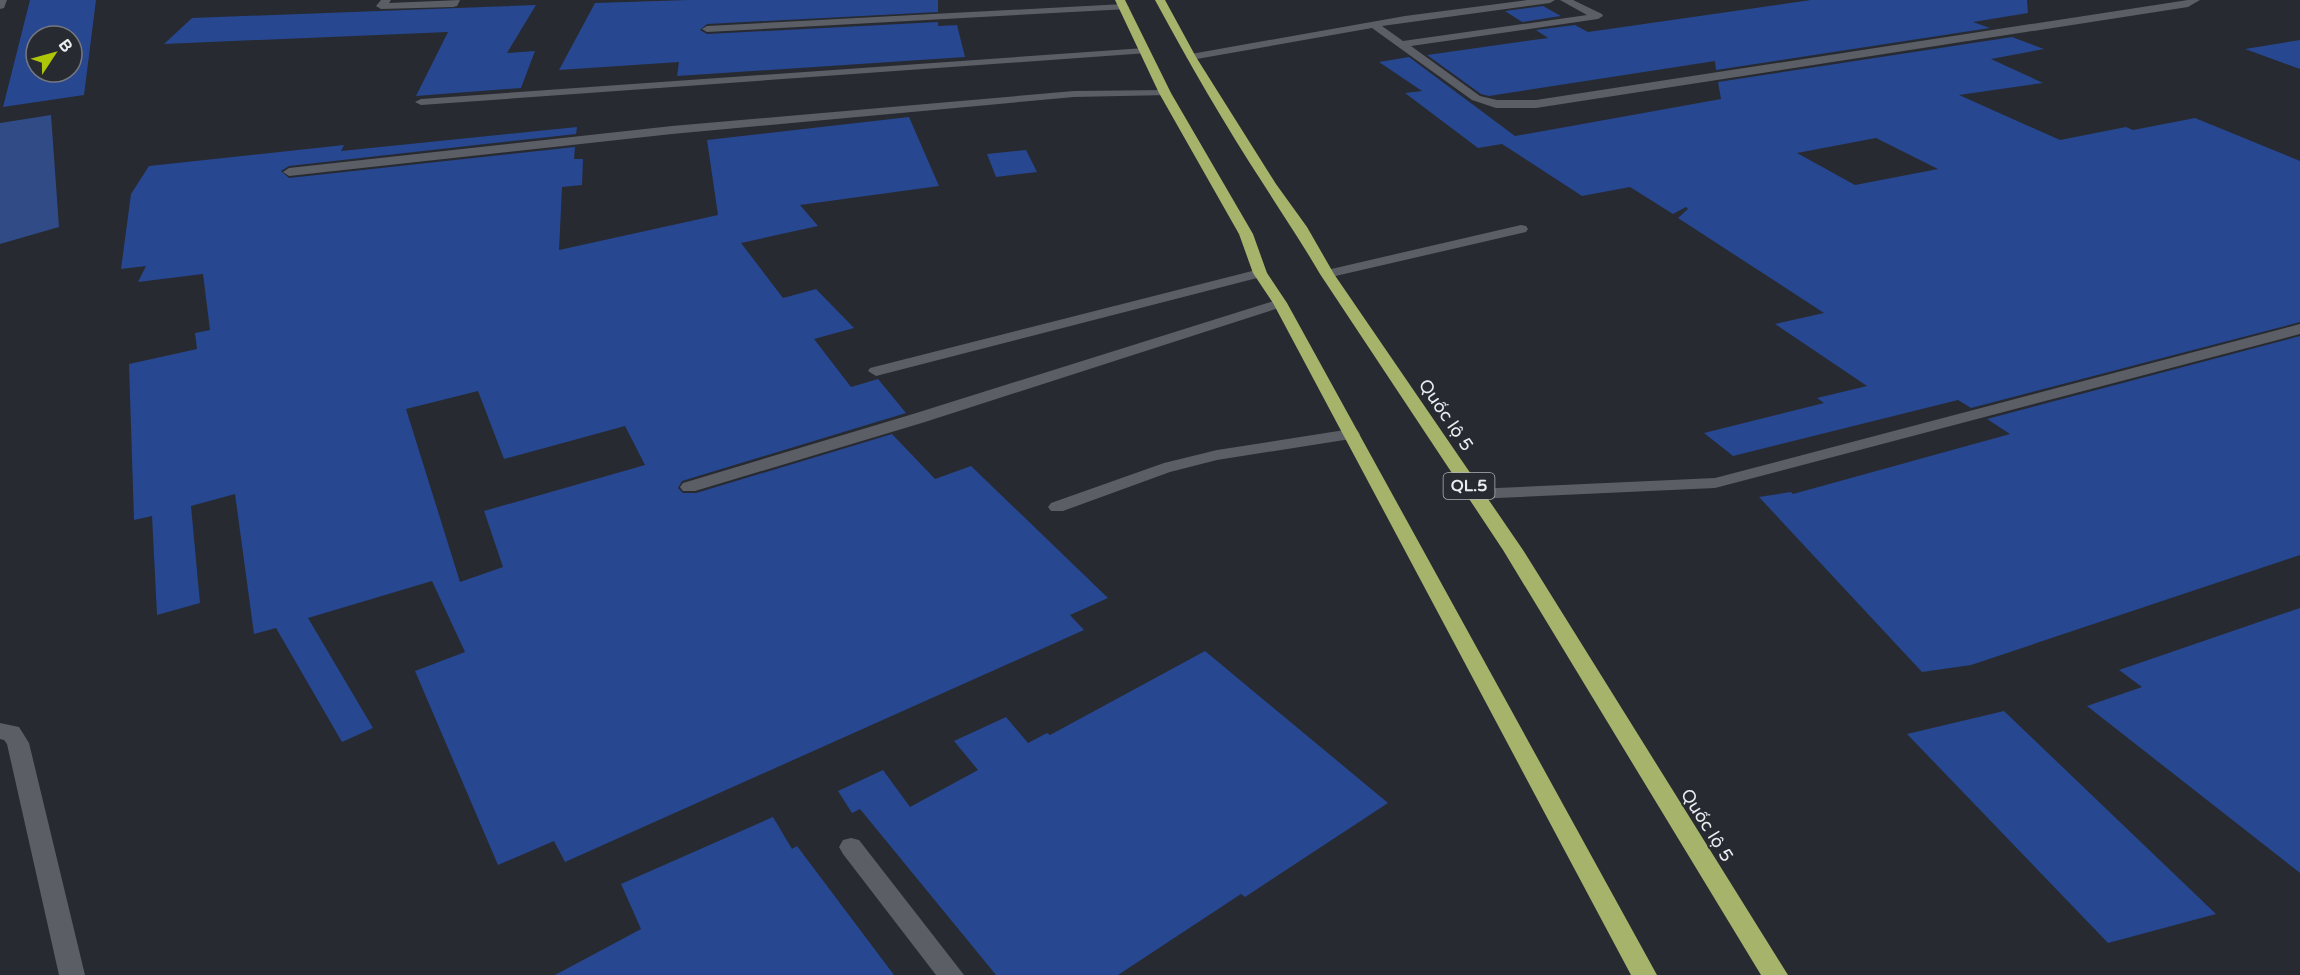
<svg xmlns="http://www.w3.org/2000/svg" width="2300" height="975" viewBox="0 0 2300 975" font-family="'Varela Round',sans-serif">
<rect width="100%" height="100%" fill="#272a30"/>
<path fill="#304b85" d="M51,115L59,227L0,244V123Z"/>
<g fill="#274790" fill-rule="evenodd">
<path d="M30,0H96L84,95L3,107ZM36,36H72V72H36Z"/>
<path d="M688,0H938V12L707,24L700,30L707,34L938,22V26L957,25L965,57L677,76L679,62L559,70L595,3Z"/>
<path d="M1811,0H2027L2028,13L1973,22L1990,28L1716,70L1715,61L1489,96L1481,94L1427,55L1548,38L1536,30L1575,25L1588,32Z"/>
<path d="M536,5L507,53L535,51L521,88L416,96L448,32L164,44L192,18Z"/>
<path d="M1543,6L1561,16L1522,22L1505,11Z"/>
<path d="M2012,37L2044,49L1991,59L2043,83L1959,95L2060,140L2126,127L2133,130L2195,118L2300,161V322L1971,408L1958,400L1733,456L1704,433L1824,403L1817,398L1867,386L1775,324L1824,313L1678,218L1688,209L1686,207L1673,214L1630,187L1582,196L1502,144L1478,148L1405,93L1422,91L1379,62L1409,57L1515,136L1721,99L1718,82ZM1876,138L1938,169L1855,185L1797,153Z"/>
<path d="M2300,40V69L2245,49Z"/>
<path d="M909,117L939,186L800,205L818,226L741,243L783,298L816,289L854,328L814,339L851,387L878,379L906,413L682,481L678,488L683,493H696L892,434L935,479L971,466L1108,598L1070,615L1084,630L565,862L554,841L498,865L415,671L465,652L432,581L308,618L373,728L342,742L276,628L254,634L235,494L191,506L200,603L157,615L152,516L134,520L129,364L197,349L195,333L210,330L203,274L138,282L146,266L121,269L131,194L149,166L344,145L341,151L577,127L576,134L289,166L281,171L289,178L575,147L574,159H583L582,185L562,187L559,250L718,215L707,140ZM478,391L504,459L625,426L645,465L484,511L503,567L460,582L406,409Z"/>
<path d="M1026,150L1037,172L996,177L987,154Z"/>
<path d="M2300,336V555L1971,665L1922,672L1759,497L1791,492L1793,494L2010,434L1987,419Z"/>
<path d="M2300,608V873L2087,706L2142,687L2119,670Z"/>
<path d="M1205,651L1388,803L1245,897L1241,894L1118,975H996L860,809L852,813L838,791L883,770L910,807L978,770L954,741L1006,717L1028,743L1047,733L1050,735Z"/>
<path d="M2004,711L2216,914L2108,943L1907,734Z"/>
<path d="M773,817L792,849L797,846L894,975H555L641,929L621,884Z"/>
</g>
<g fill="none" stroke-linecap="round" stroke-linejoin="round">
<g fill="#5b5e64" fill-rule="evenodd">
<path d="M0,0H7L4,8L0,9Z"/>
<path d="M381,0H391L389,3L460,0L457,6L453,7L381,9L376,6Z"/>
<path d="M1527,0H1555L1550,3L1382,26L1403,41L1587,15L1560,0H1573L1602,14L1603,16L1598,19L1411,46L1480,96L1497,100H1536L2188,0H2200L2188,7L1536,108H1496L1472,100L1372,28L1191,60L1186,57L1191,54L1405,16Z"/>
<path d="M1124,4L1129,7L1128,9L707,32L702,29L707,26Z"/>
<path d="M1144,48L1149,51L1148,53L421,105L415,102L421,99Z"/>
<path d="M1165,90L1171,93L1169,95L1074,97L672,134L289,176L283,172L289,168L672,126L1074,91Z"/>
<path d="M1521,225L1526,226L1528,229L1526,232L1327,278L1320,274L1327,270Z"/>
<path d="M1260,269L1265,270L1267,273L1265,276L876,376L868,371L870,368Z"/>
<path d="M1280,299L1287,303L1285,306L925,422L695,491H683L680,487L683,483L913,414Z"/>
<path d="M2300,324V334L1715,488L1474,499L1468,498L1465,494L1468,490L1474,489L1715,478Z"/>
<path d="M1351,429L1357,430L1360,434L1357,438L1217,460L1170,472L1063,511H1051L1048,507L1051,503L1164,463L1217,450Z"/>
<path d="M0,723L19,727L29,743L85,975H59L7,744L4,740L0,739Z"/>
<path d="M851,838L859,840L964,975H936L843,854L839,847L843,840Z"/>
</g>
<g fill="#a5b36b" fill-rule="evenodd">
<path d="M1115,0H1125L1171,93L1253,234L1267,273L1287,303L1657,975H1631L1273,303L1253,273L1239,234L1159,93Z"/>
<path d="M1155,0H1165L1196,57L1276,184L1307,227L1334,274L1523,550L1788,975H1761L1503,550L1320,274C1302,243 1283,215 1264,185C1225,125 1189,63 1155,0Z"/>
</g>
</g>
<g text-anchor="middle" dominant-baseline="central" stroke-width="4.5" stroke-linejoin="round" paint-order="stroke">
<rect fill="#272a30" stroke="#b0b2b6" stroke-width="1.5" x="1443.5" y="473" width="51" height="26" rx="4.5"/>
<g font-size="16" font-weight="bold" fill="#eaecf0">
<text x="1469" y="486">QL.5</text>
</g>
<g font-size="18" fill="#eaecf0" stroke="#272a30">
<text transform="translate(1446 415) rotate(56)">Quốc lộ 5</text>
<text transform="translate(1707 825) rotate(58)">Quốc lộ 5</text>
</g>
</g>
<g transform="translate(54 54) rotate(54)"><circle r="28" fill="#272a30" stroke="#75787d" stroke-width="1.5"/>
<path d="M0-4.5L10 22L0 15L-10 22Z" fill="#aec508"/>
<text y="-9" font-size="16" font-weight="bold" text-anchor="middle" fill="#eaecf0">B</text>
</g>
</svg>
